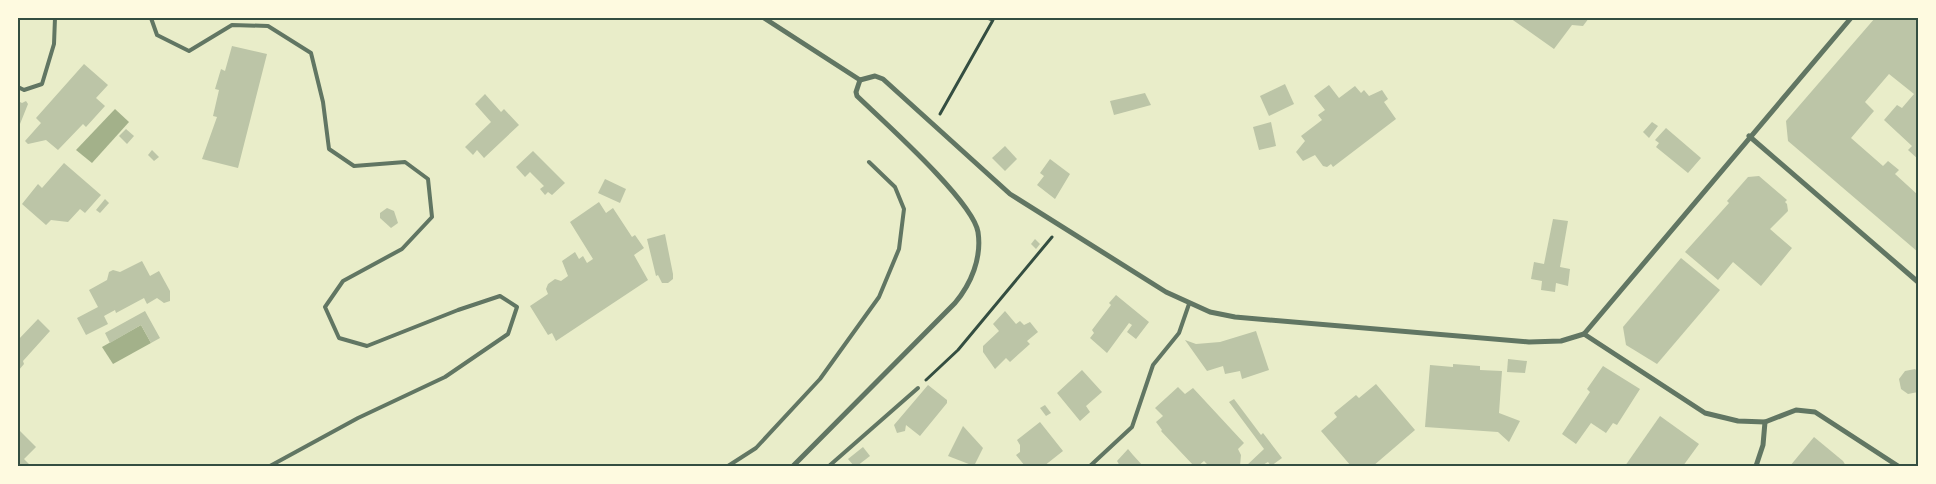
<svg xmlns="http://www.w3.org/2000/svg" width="1936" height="484" viewBox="0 0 1936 484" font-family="'Golos Text',sans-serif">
<rect width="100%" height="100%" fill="#e9edc9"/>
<g fill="#a3b18a">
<path d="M115,109L129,122L92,163L76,150Z"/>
<path d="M141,325L151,343L113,364L102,347Z"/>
</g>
<g fill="#bcc5a7">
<path d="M1510,18H1589L1583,26L1572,25L1554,49Z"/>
<path d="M1875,18H1918V159L1908,150L1912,146L1884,120L1897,105L1902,108L1914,94L1889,74L1865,102L1874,111L1851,138L1883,166L1888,161L1899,170L1895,174L1918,195V252L1788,141L1786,121Z"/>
<path d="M232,46L267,54L238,168L202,159L217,117L213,116L219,90L215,89L221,69L225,71Z"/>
<path d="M84,64L108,85L96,98L105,106L86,127L83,124L58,150L46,140L28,144L25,141L41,123L36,118Z"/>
<path d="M1285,84L1294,104L1269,116L1260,96Z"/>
<path d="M1329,85L1339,98L1355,86L1361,93L1364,90L1369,96L1382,90L1388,99L1384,102L1396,119L1333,167L1331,164L1327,167L1323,166L1315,155L1303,161L1296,152L1305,141L1301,136L1322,120L1318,115L1325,110L1314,96Z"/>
<path d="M1145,93L1151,105L1114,115L1110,101Z"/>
<path d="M485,94L501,112L504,109L519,125L484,158L477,150L473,155L465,147L491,122L475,104Z"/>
<path d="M18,101L22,103L26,101L28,104L18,129Z"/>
<path d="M1271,122L1276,146L1259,150L1253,127Z"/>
<path d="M1652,122L1658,126L1649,138L1643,132Z"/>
<path d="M1666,128L1701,158L1688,173L1656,147L1659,143L1655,140Z"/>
<path d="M126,129L134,136L127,144L119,136Z"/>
<path d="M1005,146L1017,159L1005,171L992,158Z"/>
<path d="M152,150L159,157L154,161L148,155Z"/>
<path d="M533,151L565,183L552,195L548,192L545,195L540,189L544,186L530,172L525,177L516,167Z"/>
<path d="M1050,159L1070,174L1055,199L1037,185L1044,176L1040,173Z"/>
<path d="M64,163L101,195L85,213L80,209L68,222L51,220L46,225L22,204L38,184L42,188Z"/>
<path d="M1759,176L1787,200L1785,202L1787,204L1788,211L1770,229L1792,248L1761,286L1733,262L1718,280L1685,252L1729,203L1727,201L1748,177Z"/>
<path d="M605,179L626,189L620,203L598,193Z"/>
<path d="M105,199L109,203L100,213L96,210Z"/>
<path d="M599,202L606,213L613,208L632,237L635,235L644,248L634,255L648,280L556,341L552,333L548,335L530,306L548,294L546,289L548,284L555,279L561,281L568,276L562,261L575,252L579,259L583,256L587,263L593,259L570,222Z"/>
<path d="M387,208L394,211L398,223L391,228L380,218V213Z"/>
<path d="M1553,219L1568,221L1560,267L1570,269L1568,286L1556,283L1555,292L1541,290L1542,281L1531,279L1534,262L1544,264Z"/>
<path d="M665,234L673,274V279L668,283H662L658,275L656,276L647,239Z"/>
<path d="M1035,239L1040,244L1036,249L1031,244Z"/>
<path d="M1681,258L1720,290L1657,364L1626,345L1623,327Z"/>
<path d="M142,261L150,276L159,271L170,291V301L164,303L157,298L147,304L144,298L116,313L115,310L104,316L108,324L86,335L77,318L98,307L89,290L107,280L109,272L113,270L120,272Z"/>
<path d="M1116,295L1149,322L1136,339L1127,332L1132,325L1129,323L1107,353L1090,338L1094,333L1092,330L1111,305L1109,303Z"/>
<path d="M145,311L160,338L151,343L141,325L110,343L105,333Z"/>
<path d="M1005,311L1016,324L1020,321L1024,325L1030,322L1038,332L1027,341L1030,344L1010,362L1006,358L995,369L983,352V346L999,331L993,324Z"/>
<path d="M38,319L50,331L23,361L24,364L18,371V340Z"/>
<path d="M1256,331L1269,370L1242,379L1240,371L1225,374L1223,366L1207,371L1185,340L1196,344L1220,342Z"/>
<path d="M1508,359L1527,361L1525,373L1507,372Z"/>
<path d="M1453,364L1480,366V370L1502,371L1499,413L1520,421L1509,442L1498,432L1425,427L1430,365L1453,367Z"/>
<path d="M1603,366L1640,389L1617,425L1613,423L1606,433L1591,423L1576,444L1562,434L1590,392L1587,389Z"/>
<path d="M1915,369L1918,372V392L1908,394L1901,389L1899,379L1905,371Z"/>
<path d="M1082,370L1102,392L1086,406L1090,412L1080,421L1057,393Z"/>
<path d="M1376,384L1415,430L1373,466H1351L1321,431L1337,417L1334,413L1356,395L1359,398Z"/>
<path d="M928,385L947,400V403L920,436L906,425L905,431L897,433L894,425Z"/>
<path d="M1178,387L1185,394L1193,388L1244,443L1238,449L1241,455L1240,466H1209L1204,461L1198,466H1194L1161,431L1162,430L1156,422L1163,416L1155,408Z"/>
<path d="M1234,399L1261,435L1263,433L1282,458L1271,466L1268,462L1261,466H1246L1264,449L1229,402Z"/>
<path d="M1045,405L1051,413L1046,416L1040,408Z"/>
<path d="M1660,416L1699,444L1683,466H1625Z"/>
<path d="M1040,422L1063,451L1044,466H1025L1016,455L1020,452V445L1017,440Z"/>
<path d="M963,426L983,448L974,466L948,456Z"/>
<path d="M18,429L36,447L24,459L31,466H18Z"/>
<path d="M1814,437L1843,461L1846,466H1790Z"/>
<path d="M863,447L870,456L857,466H854L848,459Z"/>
<path d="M1128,449L1133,455L1143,466H1120L1117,461Z"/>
</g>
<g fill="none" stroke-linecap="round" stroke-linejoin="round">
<g stroke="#344e41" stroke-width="3">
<path d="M940,114L993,20L987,18"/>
<path d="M926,380L958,350L1052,237"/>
</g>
<g stroke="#617663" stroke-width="4">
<path d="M151,18L157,35L189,51L232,25L268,26L311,53L323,102L329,149L354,166L405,162L428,179L432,217L402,249L343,281L325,307L339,338L367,346L458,310L500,296L517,307L508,334L445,377L358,418L270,466"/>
<path d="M18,87L24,90L42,84L54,44L55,18"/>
<path d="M728,466L756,448L820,379L879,297L899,249L904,209L895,187L869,162"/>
<path d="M829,466L918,388"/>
<path d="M1090,466L1132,427L1153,365L1179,333L1189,304"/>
</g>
<g stroke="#617663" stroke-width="5">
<path d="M764,18L860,80L875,76L883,79L1010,194L1166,292L1210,312L1235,317L1529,342L1561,341L1584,334L1851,18"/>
<path d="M1749,136L1918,282"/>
<path d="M1584,334L1705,413L1738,421L1765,422L1796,410L1815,412L1898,466"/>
<path d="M793,466L955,303C971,284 982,258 978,232C973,201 883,121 857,96L856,92L860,80"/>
<path d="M1756,466L1763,445L1765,422"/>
</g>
</g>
<rect width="1936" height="484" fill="none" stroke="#fefae0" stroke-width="38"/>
<rect x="19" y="19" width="1898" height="446" fill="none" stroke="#344e41" stroke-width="2"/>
</svg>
